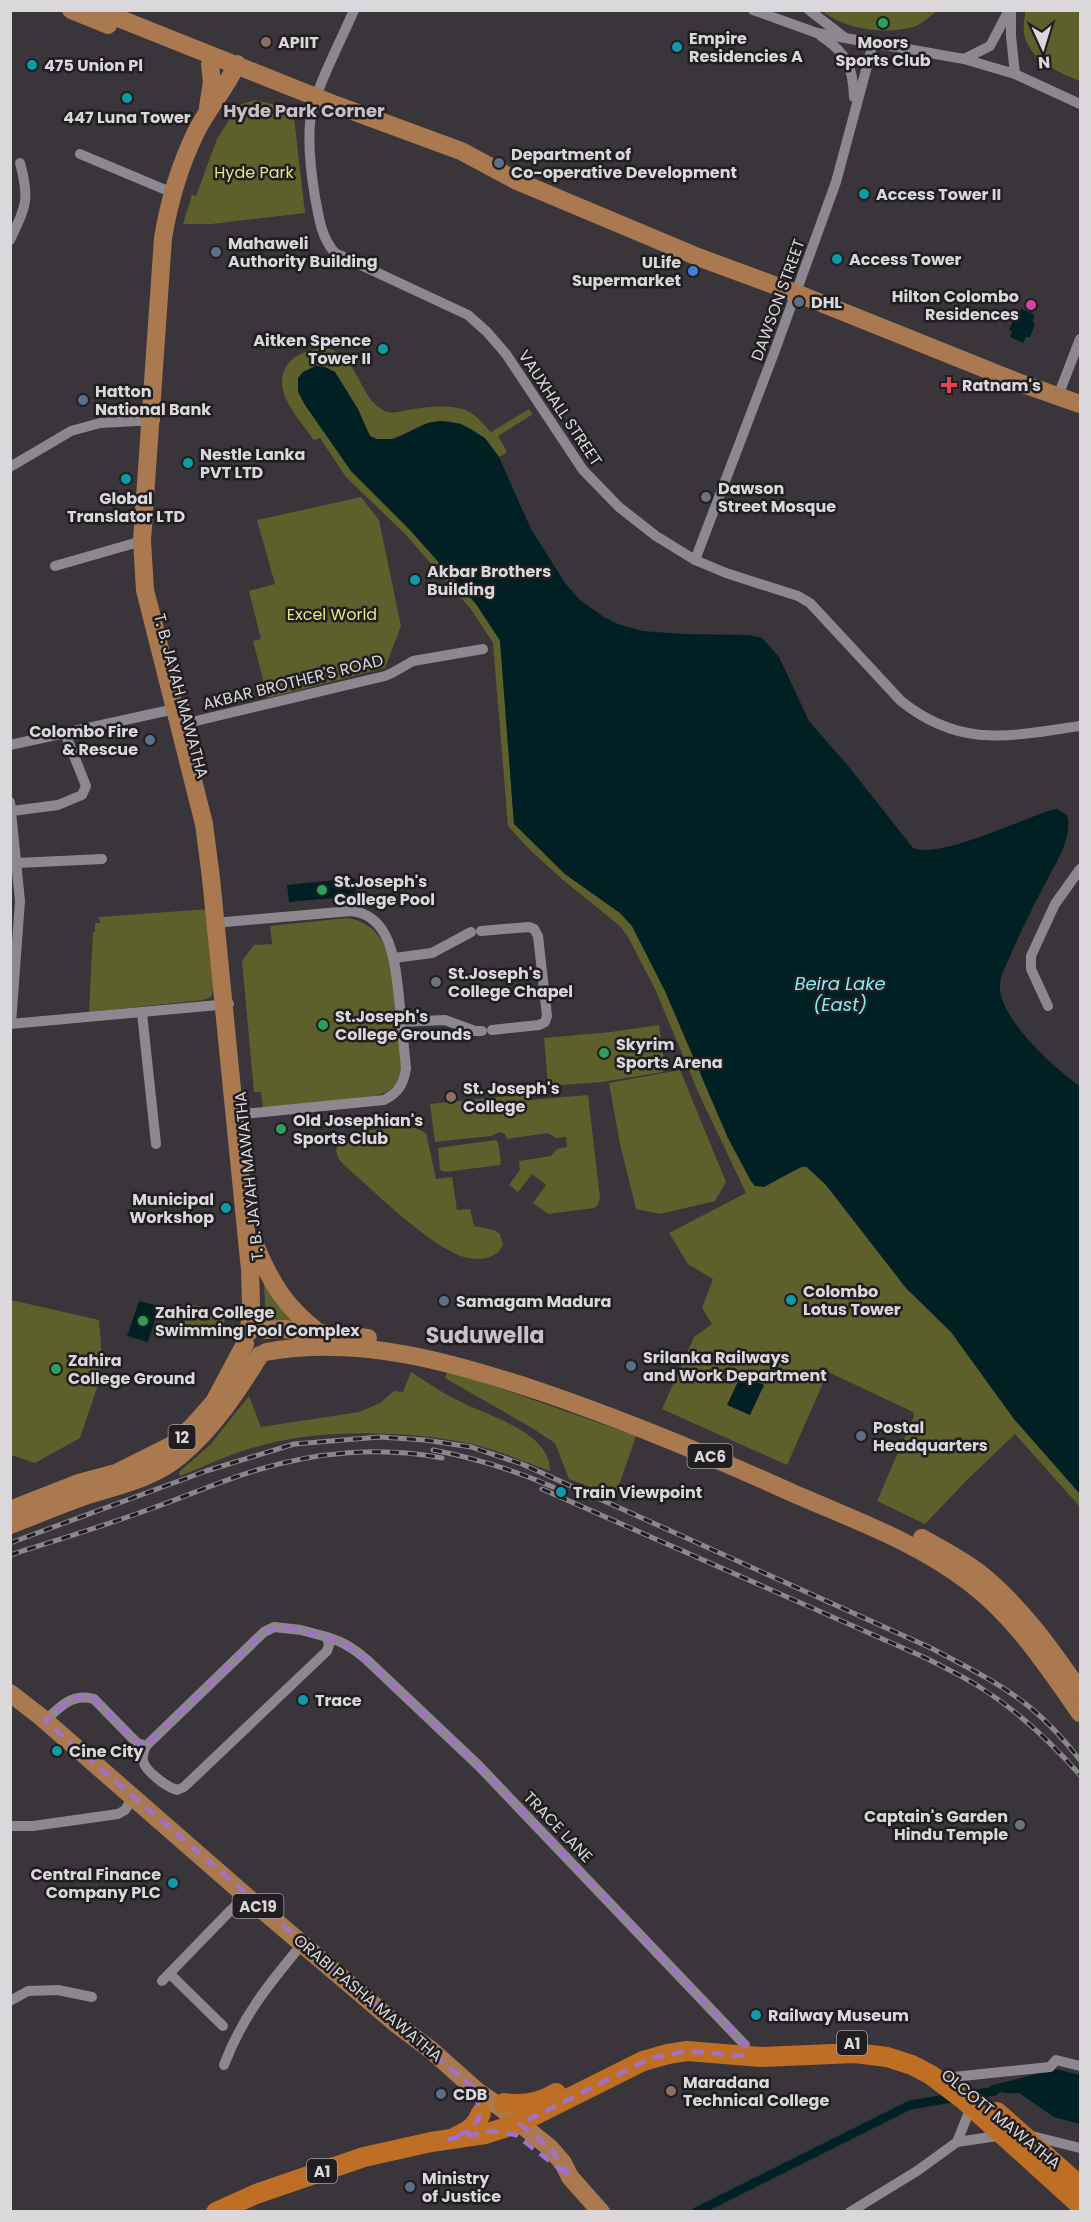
<svg xmlns="http://www.w3.org/2000/svg" width="1091" height="2222" viewBox="0 0 1091 2222" font-family="Poppins,sans-serif">
<rect width="100%" height="100%" fill="#39353b"/>
<g fill="#5e602b">
<path d="M822,11H937C930,16 921,25 913,27C885,35 844,29 822,11Z"/>
<path d="M1025,11H1080V81C1058,72 1030,61 1024,34C1023,27 1025,18 1025,11Z"/>
<path d="M255,100L293,109L305,213L211,224H183L192,195L196,196L217,139L239,105Z"/>
<path d="M324,348C357,352 357,393 381,409C390,415 398,412 408,410C426,407 455,403 471,413C479,418 485,426 491,432L529,409L533,414L498,436L507,452L499,457C483,432 459,415 428,423C408,429 392,447 370,436L316,366L303,372L298,392L351,471L409,529L476,604L500,641L514,823L565,874L620,913L632,926L665,991L728,1138L751,1181L755,1186L805,1166L826,1185L906,1288L951,1332L1014,1419L1080,1494V1507L1015,1434L967,1480L925,1524L877,1501L914,1416L913,1412L828,1372L787,1465L662,1409L694,1337L712,1324L702,1308L713,1279L688,1264L669,1233L746,1193L699,1094L655,989L628,937L620,926L563,880L530,850L508,826L493,643L470,608L405,534L346,477L320,438L314,440C305,428 294,415 287,401C272,370 293,350 324,348Z"/>
<path d="M361,497L379,520L401,626L385,668L268,698L253,641L261,639L249,591L275,584L257,520Z"/>
<path d="M210,909L208,935L213,989L211,997L203,1000L89,1012L93,932H95V923H100L99,917Z"/>
<path d="M347,918C393,925 393,975 396,1011C398,1031 400,1051 402,1071C397,1087 389,1093 373,1096L263,1109L261,1092H254L242,961L254,945L272,944L270,926Z"/>
<path d="M659,1025L665,1067L663,1072L602,1082L548,1086L544,1038L611,1032Z"/>
<path d="M680,1070L726,1182L715,1201L660,1214L636,1209L620,1144L609,1083Z"/>
<path d="M528,1094L530,1100L588,1095L600,1198L598,1205L594,1208L548,1214L533,1203L546,1185L532,1174L518,1192L509,1185L520,1170L519,1161L551,1156L557,1149L567,1147L566,1137L556,1138L548,1133L507,1139L505,1134L500,1132L491,1136L435,1142L430,1104Z"/>
<path d="M397,1127L416,1128L426,1133L436,1179L452,1177L457,1210L470,1209L474,1226L494,1230L500,1234L503,1245C495,1263 469,1261 454,1253C418,1235 375,1192 344,1165L338,1158L336,1150C344,1130 379,1129 397,1127Z"/>
<path d="M496,1140L498,1142L501,1162L500,1165L445,1172L440,1170L438,1148Z"/>
<path d="M264,1283L302,1323L266,1321Z"/>
<path d="M11,1300L99,1320L102,1356L99,1382L80,1438L35,1463L11,1455Z"/>
<path d="M189,1304L226,1312L222,1333L184,1324Z"/>
<path d="M448,1370L636,1436L615,1497L569,1479L555,1443L532,1428L445,1378Z"/>
<path d="M411,1372C427,1382 442,1393 459,1401C488,1416 551,1432 550,1471C525,1462 498,1450 472,1444C406,1430 314,1428 249,1449C225,1456 203,1467 180,1476L179,1472L210,1445L249,1396L261,1427L359,1412L380,1403L394,1391L403,1392Z"/>
</g>
<g fill="#002023">
<path d="M1021,309L1034,314L1033,322L1035,324L1030,337H1026L1023,343L1010,337L1012,332L1009,330L1015,316H1018Z"/>
<path d="M316,366L325,367L335,372L358,409L370,436L376,439H394L428,423L440,421L461,424L485,438L499,457L531,529L565,583L581,601L604,617L618,624L642,631L683,634L750,635L762,638L779,657L809,721L849,767L913,848C940,859 1021,819 1052,810L1057,809L1067,815C1072,831 1062,853 1054,867C1038,896 1024,924 1011,954C1007,963 1001,974 1000,984C997,1017 1055,1069 1080,1086V1494L1014,1419L951,1332L906,1288L826,1185L807,1167H801L764,1187L755,1186L751,1181L728,1138L665,991L632,926L620,913L565,874L514,824L500,640L476,604L409,529L351,471L305,405L298,392V378L303,372Z"/>
<path d="M355,878L356,896L289,902L287,885Z"/>
<path d="M139,1301L159,1306L148,1342L127,1336Z"/>
<path d="M741,1375L764,1385L750,1415L727,1405Z"/>
<path d="M1055,2069L1080,2075V2124L1054,2117L1019,2093C1008,2094 998,2093 990,2086Z"/>
</g>
<g fill="none" stroke-linecap="round" stroke-linejoin="round">
<path stroke="#002023" stroke-width="9" d="M696,2212L910,2105L995,2091"/>
<g stroke="#8d888f" stroke-width="10">
<path d="M354,10C342,39 312,94 310,123C308,147 311,173 315,197C319,218 321,237 335,253L468,315L487,332L506,354L583,470L619,507L656,536L695,560L726,573L798,596L810,603L901,701C961,749 1010,736 1080,726"/>
<path d="M753,10L817,33L964,59L1015,74L1080,104"/>
<path d="M809,10L844,37"/>
<path d="M1011,10V36L1015,74"/>
<path d="M821,36C847,53 853,67 854,97"/>
<path d="M964,59L990,46L1009,10"/>
<path d="M80,154L173,193"/>
<path d="M10,240C26,206 30,200 20,163"/>
<path d="M1058,396L1080,339"/>
<path d="M10,467L71,431L100,423L155,420"/>
<path d="M695,560L774,353L836,182L873,44"/>
<path d="M55,566L142,541"/>
<path d="M179,725L385,676L392,673L413,661L483,649"/>
<path d="M10,745L184,707"/>
<path d="M10,802L20,901L11,1024"/>
<path d="M12,811L58,805L82,795L86,786L65,733"/>
<path d="M17,863L102,859"/>
<path d="M225,922L351,911C395,915 396,973 400,1007C402,1027 404,1047 406,1068C404,1084 398,1093 384,1100L243,1114"/>
<path d="M481,931L529,927L534,929L538,936L547,1016L545,1022L539,1025L492,1030"/>
<path d="M394,958L432,953L471,932"/>
<path d="M1048,1006L1031,969V956L1055,904L1080,869"/>
<path d="M142,1013L156,1144"/>
<path d="M401,1022L445,1020L475,1031H482"/>
<path d="M10,1024L229,1004"/>
<path d="M274,1627L301,1630L327,1637L329,1645L327,1651L184,1787L177,1790C167,1787 146,1772 143,1761C142,1755 144,1750 146,1746L264,1632Z"/>
<path d="M327,1637C344,1642 354,1649 367,1660L479,1766L745,2045"/>
<path d="M45,1721C60,1706 73,1693 94,1699L137,1743L146,1746"/>
<path d="M10,1826H33L118,1814L125,1810L133,1797"/>
<path d="M170,1974L223,2026"/>
<path d="M162,1981L228,1913L246,1896"/>
<path d="M10,2001L28,1991L58,1990L92,1997"/>
<path d="M224,2065C243,2015 269,1984 303,1943"/>
<path d="M953,2077L1050,2067L1056,2060L1080,2066"/>
<path d="M1028,2135L1080,2148"/>
<path d="M957,2142L971,2107"/>
<path d="M850,2212L917,2171L957,2142L1004,2135"/>
</g>
<g stroke="#ab794f" stroke-width="18">
<path d="M71,10L108,25"/>
<path d="M98,10L336,105L461,151L517,181L698,257L806,297L1020,383L1080,404"/>
<path d="M237,64C226,88 208,108 196,132C180,165 169,202 163,238L142,541L145,590L204,824L211,878L250,1270L251,1305L249,1332"/>
<path d="M208,107L212,82L210,65"/>
<path d="M256,1247C272,1285 286,1307 318,1332"/>
<path d="M265,1330L283,1329L368,1338"/>
<path d="M266,1352C358,1335 452,1362 539,1391C624,1420 706,1454 788,1491C849,1518 916,1541 970,1583C1016,1618 1047,1666 1080,1713"/>
<path d="M10,1510L79,1483L116,1473L172,1445L192,1427L214,1402L245,1344"/>
<path d="M10,1525C36,1515 62,1504 88,1495C120,1485 154,1478 180,1456C214,1427 237,1392 260,1355"/>
<path d="M922,1538C941,1549 961,1559 978,1572C1020,1605 1050,1648 1080,1691"/>
<path d="M10,1693L41,1717L246,1896L395,2023L431,2050L477,2091L500,2107L550,2148L563,2163L570,2177L601,2212"/>
</g>
<g stroke="#bf6f25" stroke-width="20">
<path d="M504,2103C522,2106 541,2102 556,2093"/>
<path d="M997,2112L1080,2186"/>
<path d="M457,2136C469,2131 477,2125 481,2113"/>
<path d="M216,2212L256,2194L364,2157L431,2142L485,2134L519,2123L643,2061L668,2054L687,2051L761,2057L855,2053L887,2057L912,2065L931,2075L964,2100L1080,2205"/>
</g>
<defs>
<g id="rail">
<path d="M433,1450C475,1458 514,1470 553,1487"/>
<path d="M542,1489L928,1659C945,1668 962,1676 978,1686C1017,1710 1050,1741 1080,1775"/>
<path d="M10,1543L206,1471L294,1444L380,1437L425,1440L471,1447L522,1464L931,1648C965,1666 1002,1684 1032,1709C1050,1724 1066,1742 1080,1760"/>
<path d="M10,1555C57,1540 104,1526 150,1509C185,1497 220,1481 257,1470C316,1452 381,1446 442,1458"/>
</g>
</defs>
<use href="#rail" stroke="#8b888c" stroke-width="5"/>
<use href="#rail" stroke="#201e20" stroke-width="3" stroke-dasharray="9" stroke-linecap="butt"/>
</g>
<path fill="none" stroke="#a171ca" stroke-width="4.5" stroke-dasharray="12 8" stroke-linejoin="round" d="M286,1627L340,1641L367,1660L479,1766L737,2036L745,2045L744,2056L687,2051L651,2058L520,2124L550,2148L570,2177L516,2135L494,2131L449,2139L469,2131L479,2119L477,2091L45,1721L74,1697L85,1696L94,1699L143,1748L264,1632Z"/>
<g fill="#2e9e5b" stroke="#201e20" stroke-width="2">
<circle cx="883" cy="23" r="6"/>
<circle cx="322" cy="890" r="6"/>
<circle cx="323" cy="1025" r="6"/>
<circle cx="604" cy="1053" r="6"/>
<circle cx="281" cy="1129" r="6"/>
<circle cx="143" cy="1321" r="6"/>
<circle cx="56" cy="1369" r="6"/>
</g>
<g fill="#8d6e63" stroke="#201e20" stroke-width="2">
<circle cx="266" cy="42" r="6"/>
<circle cx="451" cy="1097" r="6"/>
<circle cx="671" cy="2091" r="6"/>
</g>
<g fill="#0f9aa8" stroke="#201e20" stroke-width="2">
<circle cx="677" cy="47" r="6"/>
<circle cx="32" cy="65" r="6"/>
<circle cx="127" cy="98" r="6"/>
<circle cx="864" cy="194" r="6"/>
<circle cx="837" cy="259" r="6"/>
<circle cx="383" cy="349" r="6"/>
<circle cx="188" cy="463" r="6"/>
<circle cx="126" cy="479" r="6"/>
<circle cx="415" cy="580" r="6"/>
<circle cx="226" cy="1208" r="6"/>
<circle cx="791" cy="1300" r="6"/>
<circle cx="561" cy="1492" r="6"/>
<circle cx="303" cy="1700" r="6"/>
<circle cx="57" cy="1751" r="6"/>
<circle cx="173" cy="1883" r="6"/>
<circle cx="756" cy="2015" r="6"/>
</g>
<g fill="#5c6f8a" stroke="#201e20" stroke-width="2">
<circle cx="499" cy="163" r="6"/>
<circle cx="216" cy="252" r="6"/>
<circle cx="799" cy="302" r="6"/>
<circle cx="83" cy="400" r="6"/>
<circle cx="150" cy="740" r="6"/>
<circle cx="444" cy="1301" r="6"/>
<circle cx="631" cy="1366" r="6"/>
<circle cx="861" cy="1436" r="6"/>
<circle cx="441" cy="2094" r="6"/>
<circle cx="410" cy="2187" r="6"/>
</g>
<circle fill="#3f7fe0" stroke="#201e20" stroke-width="2" cx="693" cy="271" r="6"/>
<circle fill="#d1479c" stroke="#201e20" stroke-width="2" cx="1031" cy="305" r="6"/>
<path fill="#e0444e" stroke="#201e20" stroke-width="2" d="M946 376h6v6h6v6h-6v6h-6v-6h-6v-6h6z"/>
<g fill="#6b7280" stroke="#201e20" stroke-width="2">
<circle cx="706" cy="497" r="6"/>
<circle cx="436" cy="982" r="6"/>
<circle cx="1020" cy="1825" r="6"/>
</g>
<g text-anchor="middle" dominant-baseline="central" stroke-width="5" stroke-linejoin="round" paint-order="stroke">
<g fill="#201e20" stroke="#a2a0a3" stroke-width="1.5">
<rect x="168.5" y="1425" width="27" height="24" rx="4.5"/>
<rect x="687.5" y="1444" width="45" height="24" rx="4.5"/>
<rect x="232.5" y="1894" width="51" height="24" rx="4.5"/>
<rect x="837" y="2031" width="30" height="24" rx="4.5"/>
<rect x="307" y="2159" width="30" height="24" rx="4.5"/>
</g>
<g font-size="15" font-weight="bold" fill="#dad8db">
<text x="182" y="1437">12</text>
<text x="710" y="1456">AC6</text>
<text x="258" y="1906">AC19</text>
<text x="852" y="2043">A1</text>
<text x="322" y="2171">A1</text>
</g>
<g font-size="16" font-weight="bold" fill="#dad8db" stroke="#201e20" text-anchor="start">
<text x="689" y="38">Empire<tspan x="689" dy="18">Residencies A</tspan></text>
<text x="278" y="42">APIIT</text>
<text x="883" y="42" text-anchor="middle">Moors<tspan x="883" dy="18">Sports Club</tspan></text>
<text x="44" y="65">475 Union Pl</text>
<text x="127" y="117" text-anchor="middle">447 Luna Tower</text>
<text x="511" y="154">Department of<tspan x="511" dy="18">Co-operative Development</tspan></text>
<text x="876" y="194">Access Tower II</text>
<text x="228" y="243">Mahaweli<tspan x="228" dy="18">Authority Building</tspan></text>
<text x="849" y="259">Access Tower</text>
<text x="681" y="262" text-anchor="end">ULife<tspan x="681" dy="18">Supermarket</tspan></text>
<text x="1019" y="296" text-anchor="end">Hilton Colombo<tspan x="1019" dy="18">Residences</tspan></text>
<text x="811" y="302">DHL</text>
<text x="371" y="340" text-anchor="end">Aitken Spence<tspan x="371" dy="18">Tower II</tspan></text>
<text x="962" y="385">Ratnam's</text>
<text x="95" y="391">Hatton<tspan x="95" dy="18">National Bank</tspan></text>
<text x="200" y="454">Nestle Lanka<tspan x="200" dy="18">PVT LTD</tspan></text>
<text x="718" y="488">Dawson<tspan x="718" dy="18">Street Mosque</tspan></text>
<text x="126" y="498" text-anchor="middle">Global<tspan x="126" dy="18">Translator LTD</tspan></text>
<text x="427" y="571">Akbar Brothers<tspan x="427" dy="18">Building</tspan></text>
<text x="138" y="731" text-anchor="end">Colombo Fire<tspan x="138" dy="18">&amp; Rescue</tspan></text>
<text x="334" y="881">St.Joseph's<tspan x="334" dy="18">College Pool</tspan></text>
<text x="448" y="973">St.Joseph's<tspan x="448" dy="18">College Chapel</tspan></text>
<text x="335" y="1016">St.Joseph's<tspan x="335" dy="18">College Grounds</tspan></text>
<text x="616" y="1044">Skyrim<tspan x="616" dy="18">Sports Arena</tspan></text>
<text x="463" y="1088">St. Joseph's<tspan x="463" dy="18">College</tspan></text>
<text x="293" y="1120">Old Josephian's<tspan x="293" dy="18">Sports Club</tspan></text>
<text x="214" y="1199" text-anchor="end">Municipal<tspan x="214" dy="18">Workshop</tspan></text>
<text x="803" y="1291">Colombo<tspan x="803" dy="18">Lotus Tower</tspan></text>
<text x="456" y="1301">Samagam Madura</text>
<text x="155" y="1312">Zahira College<tspan x="155" dy="18">Swimming Pool Complex</tspan></text>
<text x="643" y="1357">Srilanka Railways<tspan x="643" dy="18">and Work Department</tspan></text>
<text x="68" y="1360">Zahira<tspan x="68" dy="18">College Ground</tspan></text>
<text x="873" y="1427">Postal<tspan x="873" dy="18">Headquarters</tspan></text>
<text x="573" y="1492">Train Viewpoint</text>
<text x="315" y="1700">Trace</text>
<text x="69" y="1751">Cine City</text>
<text x="1008" y="1816" text-anchor="end">Captain's Garden<tspan x="1008" dy="18">Hindu Temple</tspan></text>
<text x="161" y="1874" text-anchor="end">Central Finance<tspan x="161" dy="18">Company PLC</tspan></text>
<text x="768" y="2015">Railway Museum</text>
<text x="683" y="2082">Maradana<tspan x="683" dy="18">Technical College</tspan></text>
<text x="453" y="2094">CDB</text>
<text x="422" y="2178">Ministry<tspan x="422" dy="18">of Justice</tspan></text>
</g>
<g font-size="16" fill="#e2e77f" stroke="#201e20">
<text x="254" y="172">Hyde Park</text>
<text x="332" y="614">Excel World</text>
</g>
<g font-size="16" fill="#dad8db" stroke="#201e20">
<text transform="translate(778 300) rotate(-70)">DAWSON STREET</text>
<text transform="translate(560 408) rotate(56)">VAUXHALL STREET</text>
<text transform="translate(293 682) rotate(-14)">AKBAR BROTHER'S ROAD</text>
<text transform="translate(181 696) rotate(75)">T. B. JAYAH MAWATHA</text>
<text transform="translate(249 1176) rotate(-96)">T. B. JAYAH MAWATHA</text>
<text transform="translate(558 1827) rotate(46)">TRACE LANE</text>
<text transform="translate(368 1998) rotate(40)">ORABI PASHA MAWATHA</text>
<text transform="translate(1001 2119) rotate(39)">OLCOTT MAWATHA</text>
</g>
<g font-size="18" font-weight="bold" fill="#c6c1c9" stroke="#201e20">
<text x="304" y="110">Hyde Park Corner</text>
</g>
<g font-size="18" font-style="italic" fill="#81eef9" stroke="#201e20">
<text x="840" y="983">Beira Lake<tspan x="840" dy="21">(East)</tspan></text>
</g>
<g font-size="22" font-weight="bold" fill="#c6c1c9" stroke="#201e20">
<text x="485" y="1335">Suduwella</text>
</g>
</g>
<rect width="1091" height="2222" fill="none" stroke="#dad8db" stroke-width="24"/>
<g transform="translate(1043 48) rotate(176)" stroke="#201e20" stroke-width="4.5" paint-order="stroke">
<path d="M0-4.5L10 22L0 15L-10 22Z" fill="#dad8db"/>
<text y="-9" font-size="16" font-weight="bold" text-anchor="middle" fill="#dad8db">N</text>
</g>
</svg>
